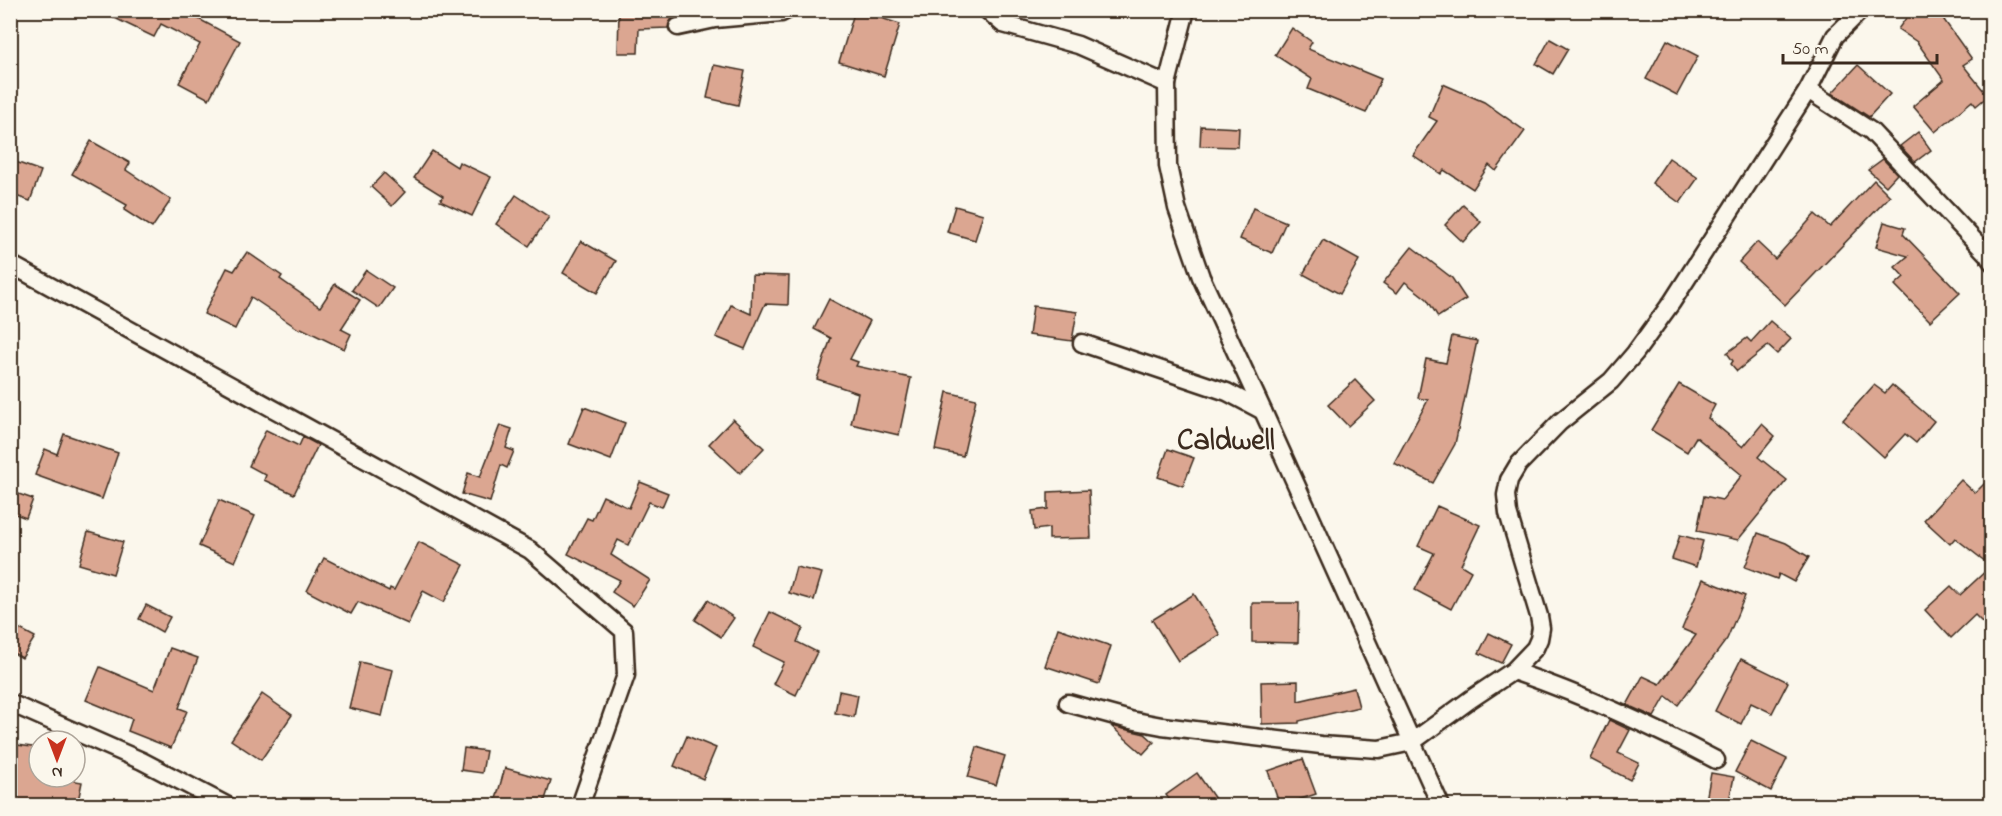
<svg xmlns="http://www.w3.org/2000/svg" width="2002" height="816" viewBox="0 0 2002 816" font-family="'Indie Flower',sans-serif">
<rect width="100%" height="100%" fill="#fbf7ec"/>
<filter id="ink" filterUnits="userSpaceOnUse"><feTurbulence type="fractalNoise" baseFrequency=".0167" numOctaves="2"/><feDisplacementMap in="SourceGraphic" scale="12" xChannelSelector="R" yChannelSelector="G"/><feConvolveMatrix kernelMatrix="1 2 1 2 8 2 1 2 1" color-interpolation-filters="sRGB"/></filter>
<g filter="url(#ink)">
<g fill="#dba691" stroke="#3b2a1e" stroke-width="1.5">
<path d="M98,10H182L240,41L209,99L179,83L200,44L161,24L154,37Z"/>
<path d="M675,10V17L671,20L668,28L639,29L638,53H618L619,11Z"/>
<path d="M855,10L900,24L884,76L839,62Z"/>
<path d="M1912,10H1951L1944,20L1972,59L1963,65L1988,96L1976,106L1972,101L1935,132L1913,106L1944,80L1917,42L1898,29Z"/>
<path d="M1292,28L1312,42L1308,49L1381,79L1366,113L1308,89L1312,79L1275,55Z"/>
<path d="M1550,39L1568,49L1553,74L1536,64Z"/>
<path d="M1667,40L1698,56L1677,95L1646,79Z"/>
<path d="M714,65L745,71L738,105L707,98Z"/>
<path d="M1858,65L1890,94L1869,117L1832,93Z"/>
<path d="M1443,84L1484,102L1525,131L1496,171L1489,165L1473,189L1444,170L1441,174L1413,155L1437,121L1429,117Z"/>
<path d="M1201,126L1239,128L1238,147L1200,146Z"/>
<path d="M1918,132L1931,150L1915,162L1900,146Z"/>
<path d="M91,141L130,163L126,170L171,200L152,228L124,210L127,205L72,174Z"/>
<path d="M432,151L457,167L459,162L491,177L472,216L440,201L443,196L414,178Z"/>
<path d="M1669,158L1698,178L1680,203L1652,183Z"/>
<path d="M1883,159L1897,174L1886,186L1868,170Z"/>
<path d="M10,160L41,171L30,201L10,194Z"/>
<path d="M384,173L405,192L392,206L371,187Z"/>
<path d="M1874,180L1890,196L1785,305L1739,262L1757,242L1775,259L1815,214L1830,227Z"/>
<path d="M516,195L549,217L529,246L496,224Z"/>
<path d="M1463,205L1481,222L1463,242L1445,225Z"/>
<path d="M955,206L983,214L975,240L947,232Z"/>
<path d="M1253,208L1286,222L1272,253L1240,239Z"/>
<path d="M1884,222L1905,228L1903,234L1960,293L1930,321L1895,285L1904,277L1895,267L1908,256L1876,247Z"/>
<path d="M1323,240L1359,260L1340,294L1303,274Z"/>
<path d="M581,241L616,261L597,293L563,273Z"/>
<path d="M1412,247L1452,278L1466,299L1438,317L1427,299L1405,282L1397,293L1383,283Z"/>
<path d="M247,252L282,276L280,279L320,307L335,284L360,300L341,329L351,334L344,349L301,328L300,330L251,297L235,329L204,314L227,268L234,271Z"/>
<path d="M366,270L393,288L379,308L352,290Z"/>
<path d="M752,275L789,276L788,305L765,304L745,349L716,337L731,305L751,314Z"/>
<path d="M829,299L870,321L850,359L858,362L856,366L911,378L899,435L851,424L858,393L817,379L831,338L814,329Z"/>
<path d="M1033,306L1077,312L1072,341L1029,335Z"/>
<path d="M1770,321L1791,339L1777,354L1768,346L1737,371L1731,364L1733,361L1727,353L1747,338L1751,342Z"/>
<path d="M1452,336L1477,341L1455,444L1433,483L1394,463L1428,400L1418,398L1426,359L1446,363Z"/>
<path d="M1355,380L1375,401L1348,426L1328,405Z"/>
<path d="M1679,384L1715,405L1708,418L1743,447L1762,424L1775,436L1758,457L1787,480L1738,540L1697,531L1704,496L1722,500L1742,475L1696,437L1687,452L1651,430Z"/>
<path d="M1874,385L1885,393L1892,385L1934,421L1916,443L1905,434L1884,457L1843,420Z"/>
<path d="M947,392L976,399L963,456L935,450Z"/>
<path d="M584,407L625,423L611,460L569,444Z"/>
<path d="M733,419L764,448L740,473L709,444Z"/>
<path d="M500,425L512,429L506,448L514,451L507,468L501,465L490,502L462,494L468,473L480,477Z"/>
<path d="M266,430L299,446L303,437L318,445L294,494L264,480L266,475L249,466Z"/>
<path d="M64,434L118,453L102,499L35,475L45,449L57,454Z"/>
<path d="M1168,449L1194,458L1183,486L1158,477Z"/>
<path d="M1992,476V632L1975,615L1951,638L1925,610L1951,586L1960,595L1991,566L1955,538L1950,544L1924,520L1961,480L1975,493Z"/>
<path d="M640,482L668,493L662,507L649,502L628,545L618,540L611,555L650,580L633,606L612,592L620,580L568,554L587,518L592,520L603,496L629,508Z"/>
<path d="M1089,490L1091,538L1049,539V528L1034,530L1032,511L1048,509V492Z"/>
<path d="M10,491L33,499L26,518L10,512Z"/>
<path d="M219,500L255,516L235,562L199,546Z"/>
<path d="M1437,506L1480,525L1461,565L1471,571L1451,609L1415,590L1434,553L1418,546Z"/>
<path d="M88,532L123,542L113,574L79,564Z"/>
<path d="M1758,533L1786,543L1809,557L1794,582L1779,574L1777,579L1745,567Z"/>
<path d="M1680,535L1703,541L1696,567L1672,559Z"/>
<path d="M419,542L464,565L444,602L423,591L408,624L358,602L351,614L307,591L324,558L389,591L390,588L394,590Z"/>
<path d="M796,567L822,573L814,600L789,593Z"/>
<path d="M1703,579L1745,596L1727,639L1678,705L1666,696L1654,717L1627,705L1643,676L1660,684L1696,635L1682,629Z"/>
<path d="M1194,594L1220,635L1178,661L1152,620Z"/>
<path d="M708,600L734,618L721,637L695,620Z"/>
<path d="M1252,603H1299L1298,643L1252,642Z"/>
<path d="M146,605L170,617L162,632L139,619Z"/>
<path d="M770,612L803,628L797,642L817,652L796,695L773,684L784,662L753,647Z"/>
<path d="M1058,628L1111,646L1099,684L1045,666Z"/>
<path d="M20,629L35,637L22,658L10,651V645Z"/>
<path d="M1489,633L1511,644L1501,663L1479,653Z"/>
<path d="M170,648L198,658L179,708L187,711L171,748L128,731L132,719L86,700L100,667L154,690Z"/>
<path d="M1741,659L1788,682L1772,713L1751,703L1741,724L1715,711Z"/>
<path d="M360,662L393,670L382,716L349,708Z"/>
<path d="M1298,681V701L1354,688L1359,707L1299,721V723L1262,724L1261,682Z"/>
<path d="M839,691L858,695L854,717L835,713Z"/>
<path d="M262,694L292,715L261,760L231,740Z"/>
<path d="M1609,720L1630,730L1618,753L1639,763L1630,780L1590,759Z"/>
<path d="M1111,726L1145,734L1154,742L1143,754Z"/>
<path d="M687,736L716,748L703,779L674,766Z"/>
<path d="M1751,741L1787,759L1771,791L1735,772Z"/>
<path d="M10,744L39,748L37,774H39V777H53L82,782L77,806H10Z"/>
<path d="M977,747L1005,756L996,785L968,777Z"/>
<path d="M464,748L486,751L482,773L461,770Z"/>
<path d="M1303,759L1316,794L1280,806L1268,771Z"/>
<path d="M505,768L551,781L543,806H494Z"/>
<path d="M1197,773L1220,806H1174L1166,795Z"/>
<path d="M1711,773L1734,777L1728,806H1705Z"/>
</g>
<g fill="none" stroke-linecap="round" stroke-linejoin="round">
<defs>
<g id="street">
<path d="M987,10L1003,24L1078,45L1167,84"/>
<path d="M1186,10L1167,84L1168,166L1177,208L1201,277L1263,411L1441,806"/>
<path d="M678,27L715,19L781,13L787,10"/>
<path d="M1808,90L1871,131L1987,254L1992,262"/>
<path d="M10,264L530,550L624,631L626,675L580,806"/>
<path d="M1082,343L1227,392L1263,411"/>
<path d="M1513,671C1586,696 1648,724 1716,760"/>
<path d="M10,703L142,761L228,806"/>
<path d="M1068,703L1130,720L1162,726L1321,745L1379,749L1412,742L1471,699L1513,671L1535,648L1539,639L1541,628L1539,616L1508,513L1506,495L1509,480L1518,465L1560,422L1611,381L1635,353L1672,302L1808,90L1835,36L1861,10"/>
</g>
</defs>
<use href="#street" stroke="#3b2a1e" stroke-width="21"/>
<use href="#street" stroke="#fbf7ec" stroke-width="16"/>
</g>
</g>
<g text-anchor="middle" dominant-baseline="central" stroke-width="4.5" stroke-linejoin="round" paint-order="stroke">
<g font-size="30" font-weight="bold" fill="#3b2a1e" stroke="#fbf7ec">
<text x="1226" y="442">Caldwell</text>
</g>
</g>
<rect width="2002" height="816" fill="none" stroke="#fbf7ec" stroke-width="36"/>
<rect x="18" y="18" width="1966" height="780" fill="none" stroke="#3b2a1e" stroke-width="2" filter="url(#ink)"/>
<g transform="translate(57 759) rotate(180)"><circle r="28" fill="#fbf7ec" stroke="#aea59a" stroke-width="1.5"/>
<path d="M0-4.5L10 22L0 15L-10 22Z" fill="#c8321e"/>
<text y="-9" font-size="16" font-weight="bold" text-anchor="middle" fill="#3b2a1e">N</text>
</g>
<path d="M1783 54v9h154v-9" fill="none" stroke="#3b2a1e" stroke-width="3"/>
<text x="1792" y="54" font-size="18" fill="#3b2a1e" stroke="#fbf7ec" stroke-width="4.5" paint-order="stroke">50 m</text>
</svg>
